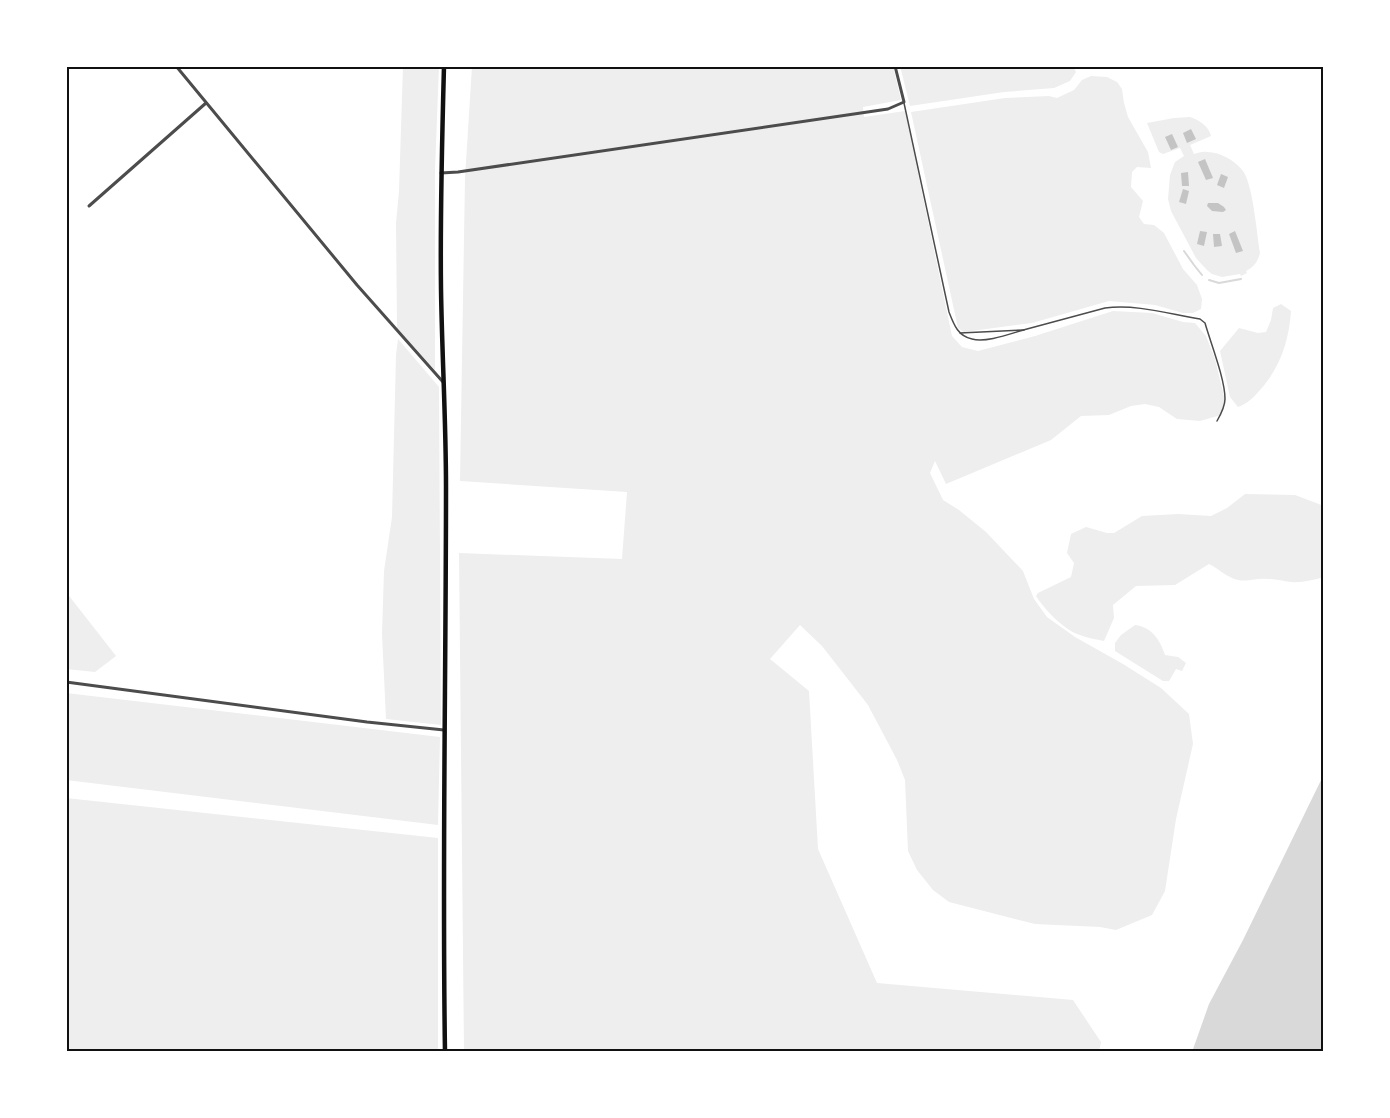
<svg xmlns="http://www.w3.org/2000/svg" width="1390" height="1118" viewBox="0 0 1390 1118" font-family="Inter,sans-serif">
<rect width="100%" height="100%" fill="#fff"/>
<g fill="#eee">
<path d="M403,66H439L435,170V370L397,328L396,223L399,191Z"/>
<path d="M472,66H893L901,100L863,107L864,117L905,111L952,336L962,347L978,351L1035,336L1113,311L1152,313L1183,322L1195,323L1206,336L1215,359L1225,401L1221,415L1200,421L1177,419L1159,407L1145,404L1131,406L1109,415L1081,416L1051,440L946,484L935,461L930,473L943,500L959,510L986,532L1023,571L1034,599L1047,617L1075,637L1123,664L1161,688L1189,714L1193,744L1176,819L1165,891L1152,915L1116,930L1100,927L1035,924L949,902L933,890L917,870L908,851L905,780L897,760L868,705L822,646L800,625L770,659L809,691L818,849L877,983L1073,1000L1101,1042L1099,1052H464L459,553L622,559L627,492L460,481L465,178Z"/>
<path d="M900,66H1073L1076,72L1070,81L1054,88L1004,92L910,106Z"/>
<path d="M1091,76L1107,77L1117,82L1122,89L1124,103L1128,117L1148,152L1151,168L1137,167L1132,172L1131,187L1143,201L1139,217L1144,224L1154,225L1164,233L1183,269L1197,285L1202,299L1201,309L1193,313H1183L1155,305L1109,301L1032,323L964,332L958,328L911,112L1005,98L1049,96L1057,98L1074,90L1082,80Z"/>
<path d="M1190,117C1199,120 1209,126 1211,136L1190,145L1194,154C1198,153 1203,151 1207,152C1221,152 1235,161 1243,171C1253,185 1257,235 1260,253C1258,261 1254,267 1246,271L1247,273L1241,276L1240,274L1222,277L1212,274L1207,270L1196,258L1171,211L1168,199L1170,175L1175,162L1184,156L1180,148L1163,154L1159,152L1147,123L1174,118Z"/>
<path d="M1281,304L1291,311C1289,341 1280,368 1260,390C1254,397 1247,404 1238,407L1230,397L1220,351L1239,328L1258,333L1266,332L1271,320L1273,308Z"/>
<path d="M398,339L439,387L441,725L386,719L382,634L384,571L392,517L396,355Z"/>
<path d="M1245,494L1295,495L1324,506V577C1313,580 1302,583 1291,582C1283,581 1275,579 1267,579C1258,578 1248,582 1238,580C1228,578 1219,569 1209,564L1175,585L1136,586L1113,605L1114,618L1104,641C1096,639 1087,638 1080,635C1065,631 1044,609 1036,596L1038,593L1071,577L1074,563L1067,553L1071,534L1086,527L1107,533H1114L1142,516L1178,514L1211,516L1227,508Z"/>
<path d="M66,592L116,656L95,672L66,669Z"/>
<path d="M1135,625C1152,627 1160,640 1165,655L1178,657L1186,663L1182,671L1176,669L1169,681H1163L1115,651V643L1121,635Z"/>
<path d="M66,693L440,737L438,825L66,780Z"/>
<path d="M66,798L438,838V1052H66Z"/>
</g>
<path fill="#d9d9d9" d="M1324,774V1052H1192L1209,1004L1243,940Z"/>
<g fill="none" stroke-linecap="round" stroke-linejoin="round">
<g stroke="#d9d9d9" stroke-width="2">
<path d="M1184,251L1194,265L1202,275"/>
<path d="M1209,280L1219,283L1241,279"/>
</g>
</g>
<g fill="#c4c4c4">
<path d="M1191,129L1196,139L1187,143L1183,133Z"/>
<path d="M1172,134L1178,147L1171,150L1165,137Z"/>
<path d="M1205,159L1213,178L1206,180L1198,162Z"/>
<path d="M1188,172L1189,186H1182L1181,173Z"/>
<path d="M1221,174L1228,177L1224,188L1217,185Z"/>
<path d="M1183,189L1189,191L1186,204L1179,202Z"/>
<path d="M1208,203H1218L1224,207L1226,210L1223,212L1212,211L1207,206Z"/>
<path d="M1200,231L1207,232L1204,246L1197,244Z"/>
<path d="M1235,231L1243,251L1236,253L1229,234Z"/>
<path d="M1213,234H1220L1222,246L1214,247Z"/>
</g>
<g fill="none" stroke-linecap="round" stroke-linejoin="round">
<g stroke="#4c4c4c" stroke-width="1.5">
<path d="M904,103L949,312C954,325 958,336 972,339C987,343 1012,333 1027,329C1053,322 1079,315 1105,308C1137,304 1169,314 1200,319L1205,323C1211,344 1225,379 1225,399C1225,407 1221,414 1217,421"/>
<path d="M960,333L1024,330"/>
</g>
<g stroke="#4c4c4c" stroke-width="3">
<path d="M176,66L357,285L443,382"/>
<path d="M441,173L458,172L888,109L904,102L895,66"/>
<path d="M89,206L206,103"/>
<path d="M66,682L367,722L444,730"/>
</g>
<path stroke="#111" stroke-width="4.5" d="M444,66C442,140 440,215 441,289C442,355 446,421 446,487C446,675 442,864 445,1052"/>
</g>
<rect width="1390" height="1118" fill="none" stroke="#ffffff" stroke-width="135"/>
<rect x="68" y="68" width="1254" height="982" fill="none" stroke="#111" stroke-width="2"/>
</svg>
